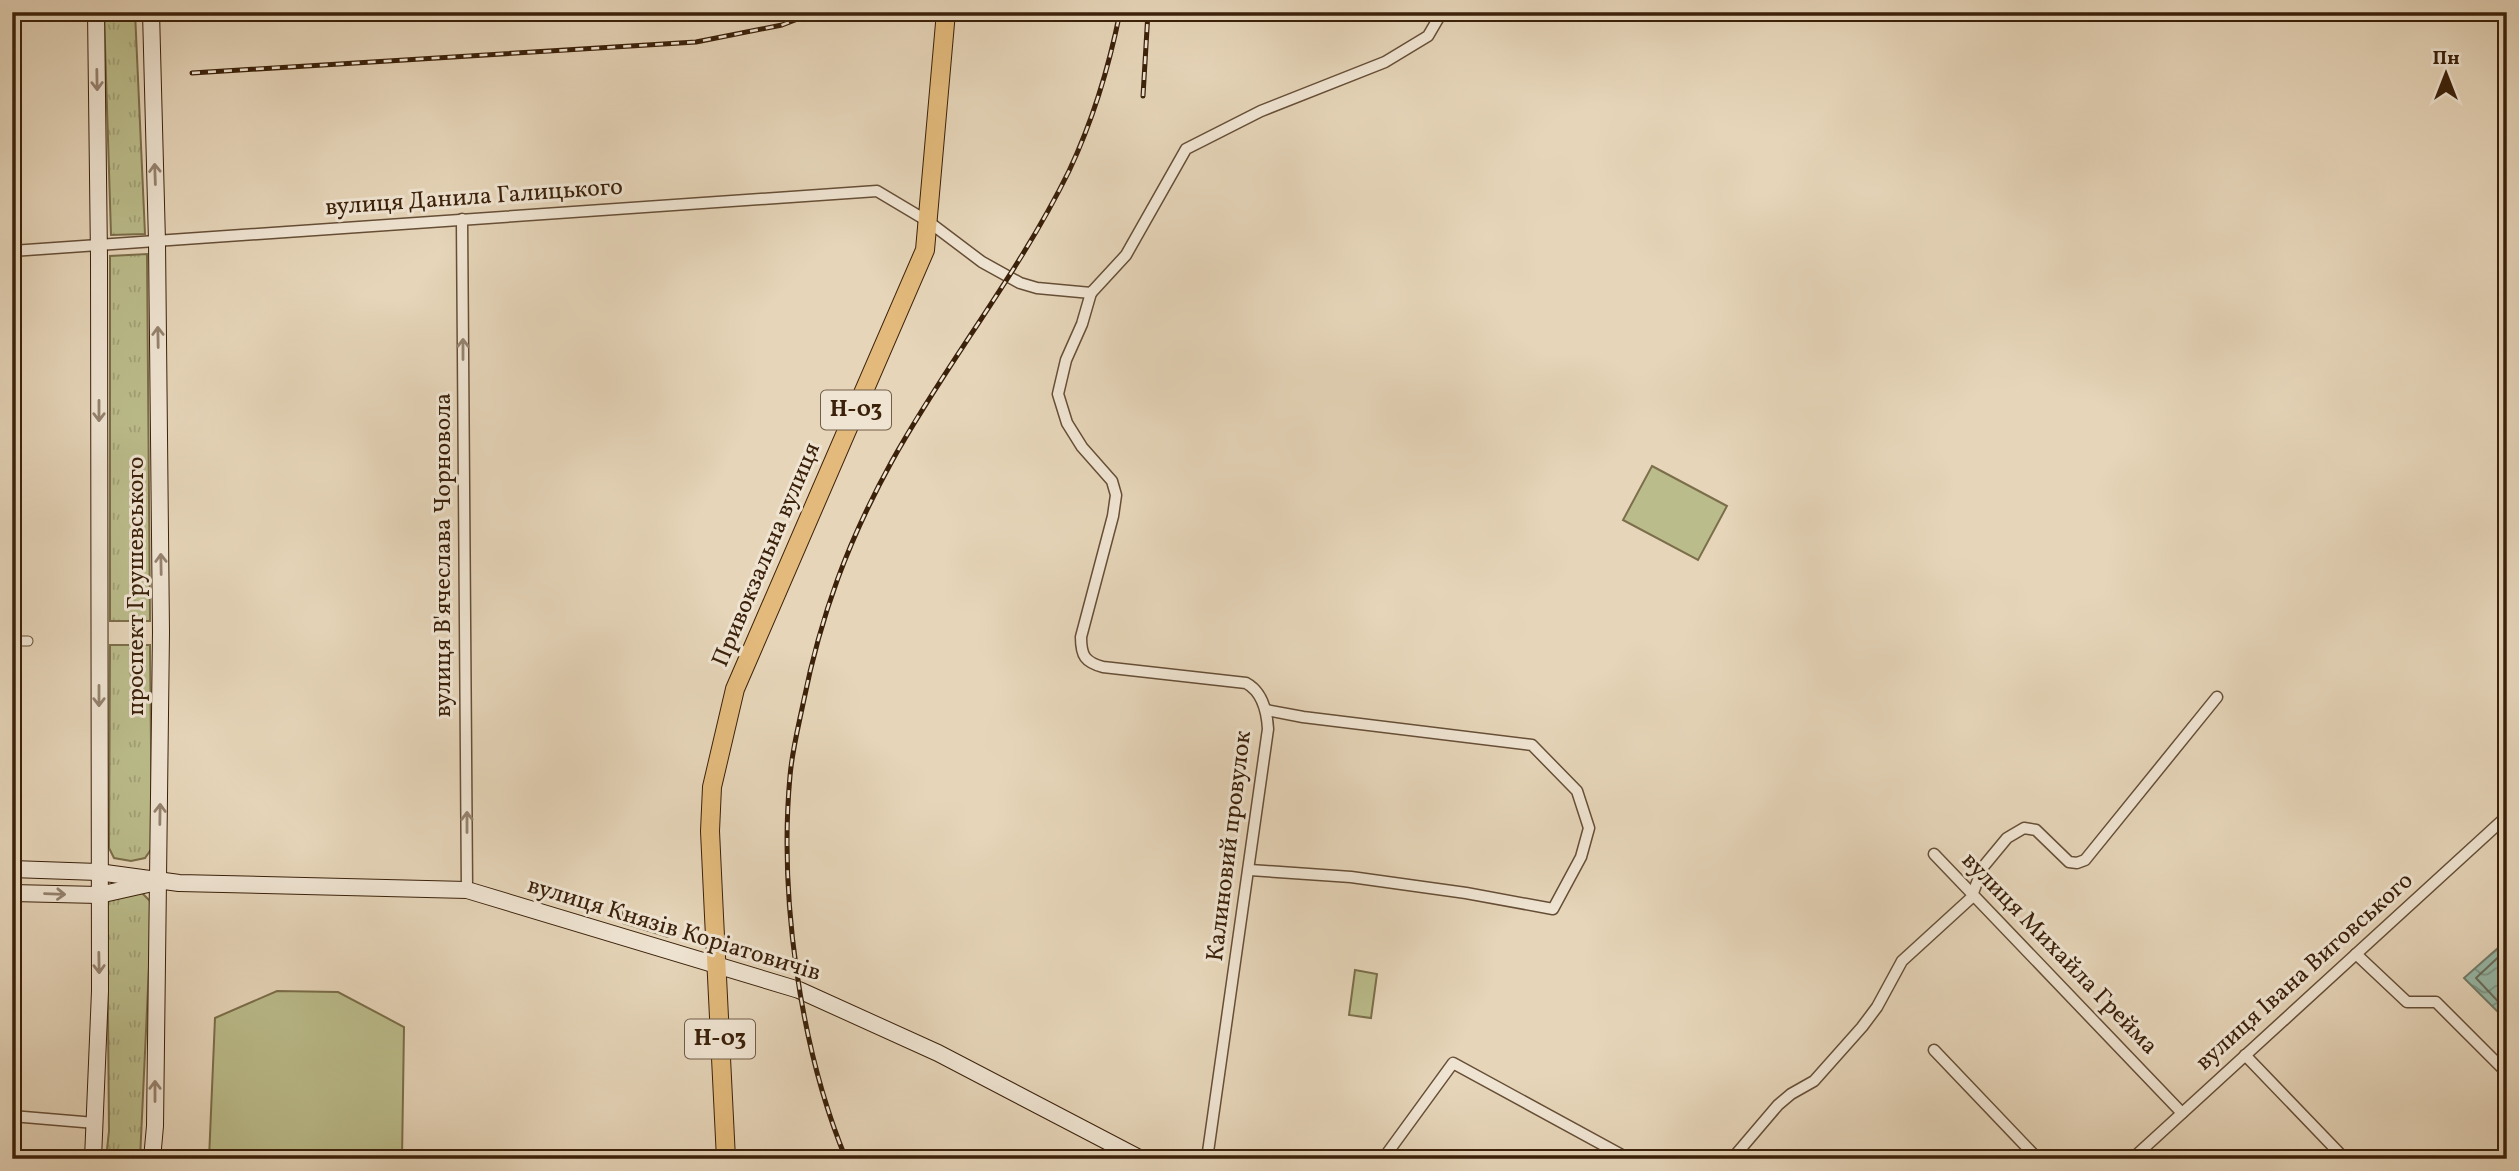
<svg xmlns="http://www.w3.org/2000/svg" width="2519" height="1171" viewBox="0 0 2519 1171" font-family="Vollkorn,serif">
<defs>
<pattern id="grass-dots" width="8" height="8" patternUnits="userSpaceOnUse" patternTransform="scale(1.75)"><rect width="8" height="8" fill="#bbbc8b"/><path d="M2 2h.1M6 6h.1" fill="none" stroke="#a2a177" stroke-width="1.8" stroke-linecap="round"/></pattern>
<pattern id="park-tufts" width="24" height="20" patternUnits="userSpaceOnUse" patternTransform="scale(1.75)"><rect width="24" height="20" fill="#bbbc8b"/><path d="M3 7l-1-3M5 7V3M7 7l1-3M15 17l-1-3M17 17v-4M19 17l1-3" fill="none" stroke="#a2a177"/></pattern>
<pattern id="water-waves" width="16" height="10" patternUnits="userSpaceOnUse" patternTransform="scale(1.75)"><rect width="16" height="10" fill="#97b9a9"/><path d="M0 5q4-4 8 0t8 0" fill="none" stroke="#7c9688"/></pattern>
</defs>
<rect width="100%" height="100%" fill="#e6d5b9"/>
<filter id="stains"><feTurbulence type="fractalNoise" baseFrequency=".00286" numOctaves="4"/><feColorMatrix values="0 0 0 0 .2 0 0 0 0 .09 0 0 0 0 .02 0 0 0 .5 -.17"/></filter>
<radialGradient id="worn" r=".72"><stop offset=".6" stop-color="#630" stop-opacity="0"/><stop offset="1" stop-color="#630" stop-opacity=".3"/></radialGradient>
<path fill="url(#grass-dots)" stroke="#7b6e4a" stroke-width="2" d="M623,912L676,928L677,932L675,936L668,937L623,923Z"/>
<g fill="url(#park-tufts)" stroke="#7b6e4a" stroke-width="2">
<path d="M104,12H135L145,234L111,235Z"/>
<path d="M147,254L150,621H110V256Z"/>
<path d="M110,645H150L152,848L145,858L131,861L114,858L109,848Z"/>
<path d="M116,893H142L152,903L140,1159H106L109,1131L107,901Z"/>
</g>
<g fill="#bbbc8b" stroke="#7b6e4a" stroke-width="2">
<path d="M1652,466L1727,506L1698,560L1623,520Z"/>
<path d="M1355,970L1377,974L1371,1018L1349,1015Z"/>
<path d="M277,991L338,992L404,1027L402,1159H209L215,1018Z"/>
</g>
<path fill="url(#water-waves)" stroke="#727c69" stroke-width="2" d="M2507,940V1021L2464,978Z"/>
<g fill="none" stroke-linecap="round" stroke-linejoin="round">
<path stroke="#696d5a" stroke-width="2" d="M2507,949L2476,978L2507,1011"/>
<defs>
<path id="pedestrian" d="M12,641H28"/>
<g id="minor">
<path d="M462,219L467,890"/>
<path d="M12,251L877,191L929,222L982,262L1020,283L1037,288L1091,293L1126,255L1186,149L1261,111L1385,62L1428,36L1442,12"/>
<path d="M1091,293L1082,324L1066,360L1058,394L1067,423L1082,447L1112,481L1116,495L1113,516L1081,637C1081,656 1085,662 1103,667L1246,683C1263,692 1267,712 1268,729L1207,1159"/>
<path d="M1934,854L2182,1113"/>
<path d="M1250,870L1351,877L1466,893L1553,909L1581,857L1589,828L1577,791L1532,745L1303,717L1266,710"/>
<path d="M2356,954L2407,1002H2436L2507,1073"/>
<path d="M1934,1050L2038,1159"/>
<path d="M2245,1055L2345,1159"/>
<path d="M12,1116L95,1123"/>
<path d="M1383,1159L1453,1063L1629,1159"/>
<path d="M1732,1159L1778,1105L1791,1094L1814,1081L1862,1027L1877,1007L1902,961L1971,898L1983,867L2007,838L2024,828L2036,830L2069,862L2077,863L2085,860L2217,697"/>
<path d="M2132,1159L2507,816"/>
</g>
<g id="secondary">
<path d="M151,12L157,242L161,632L155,1126L152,1159"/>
<path d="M12,869L98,872L179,883L467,890L799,990L938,1053L1141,1159"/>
<path d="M12,893L99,895L148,884"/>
<path d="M93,1159L100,991L99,258L96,12"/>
</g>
<path id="primary" d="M726,1159L714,916L710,831L712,787L735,689L925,250L946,12"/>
</defs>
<use href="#pedestrian" stroke="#664e36" stroke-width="11"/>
<use href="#minor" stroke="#664e36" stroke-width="13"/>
<use href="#secondary" stroke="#3b210a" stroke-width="18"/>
<use href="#primary" stroke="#3b210a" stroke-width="20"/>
<use href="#pedestrian" stroke="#efe4d2" stroke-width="9"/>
<use href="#minor" stroke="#efe4d2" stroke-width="10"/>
<use href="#secondary" stroke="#efe4d2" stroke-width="16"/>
<use href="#primary" stroke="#e3ba7c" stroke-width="18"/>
<defs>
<g id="rail">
<path d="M2483,12L2507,21"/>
<path d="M192,73L696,42L782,25L816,12"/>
<path d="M1143,96L1148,12"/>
<path d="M846,1159C800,1048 779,896 790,776C792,752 798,728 803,704C821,614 848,541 892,461C947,362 1019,273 1069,171C1093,120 1109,67 1120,12"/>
</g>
</defs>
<use href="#rail" stroke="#3b210a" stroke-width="5"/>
<use href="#rail" stroke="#efe4d2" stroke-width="2.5" stroke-dasharray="8" stroke-linecap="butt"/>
</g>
<defs><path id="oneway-shaft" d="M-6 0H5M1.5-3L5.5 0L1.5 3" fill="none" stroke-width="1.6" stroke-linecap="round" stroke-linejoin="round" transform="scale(1.75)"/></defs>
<g stroke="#95826e">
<use href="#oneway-shaft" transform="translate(97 80) rotate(89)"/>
<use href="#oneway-shaft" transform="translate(155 174) rotate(-92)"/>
<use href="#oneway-shaft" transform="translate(158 337) rotate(-91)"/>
<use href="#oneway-shaft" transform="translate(463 349) rotate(-90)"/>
<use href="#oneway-shaft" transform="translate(99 411) rotate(90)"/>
<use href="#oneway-shaft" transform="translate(161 564) rotate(-91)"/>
<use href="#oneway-shaft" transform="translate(99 696) rotate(90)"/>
<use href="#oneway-shaft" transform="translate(160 814) rotate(-89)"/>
<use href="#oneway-shaft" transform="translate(467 822) rotate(-90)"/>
<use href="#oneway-shaft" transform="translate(55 894) rotate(2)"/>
<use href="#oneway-shaft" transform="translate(99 963) rotate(89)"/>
<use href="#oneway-shaft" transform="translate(155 1091) rotate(-90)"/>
</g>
<g text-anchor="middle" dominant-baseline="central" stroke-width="6" stroke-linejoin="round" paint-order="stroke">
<g fill="#efe4d2" stroke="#715c46" stroke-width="2">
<rect x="821" y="390.5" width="70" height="39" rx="5"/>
<rect x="685" y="1019.5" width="70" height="39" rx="5"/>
</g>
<g font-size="23" font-weight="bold" fill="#3b210a">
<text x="856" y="410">Н-03</text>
<text x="720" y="1039">Н-03</text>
</g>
<g font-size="24" fill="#3b210a" stroke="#efe4d2">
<text transform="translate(474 198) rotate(-4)">вулиця Данила Галицького</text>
<text transform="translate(444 555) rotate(-90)">вулиця В'ячеслава Чорновола</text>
<text transform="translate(767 555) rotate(-67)">Привокзальна вулиця</text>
<text transform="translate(137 586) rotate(-90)">проспект Грушевського</text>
<text transform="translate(1230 846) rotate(-83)">Калиновий провулок</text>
<text transform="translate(674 930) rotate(17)">вулиця Князів Коріатовичів</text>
<text transform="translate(2059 954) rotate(46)">вулиця Михайла Грейма</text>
<text transform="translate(2305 972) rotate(-42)">вулиця Івана Виговського</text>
</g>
</g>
<rect width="2519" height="1171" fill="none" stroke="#e6d5b9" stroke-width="42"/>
<rect x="14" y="14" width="2491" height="1143" fill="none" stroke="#3b210a" stroke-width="3.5"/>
<rect x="21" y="21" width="2477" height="1129" fill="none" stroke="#3b210a" stroke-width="2"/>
<g transform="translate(2446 74)" stroke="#efe4d2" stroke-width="5" paint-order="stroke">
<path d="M0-5L12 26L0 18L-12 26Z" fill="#3b210a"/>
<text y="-10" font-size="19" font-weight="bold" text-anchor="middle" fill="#3b210a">Пн</text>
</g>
<rect width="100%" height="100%" filter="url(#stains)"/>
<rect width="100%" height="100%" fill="url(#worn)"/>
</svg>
